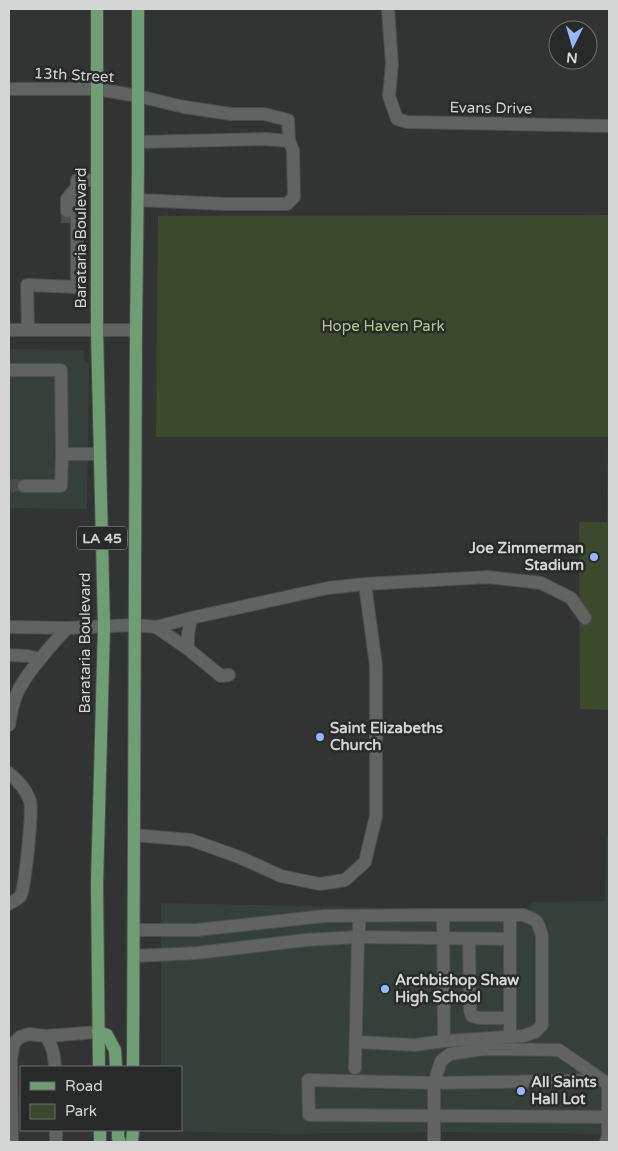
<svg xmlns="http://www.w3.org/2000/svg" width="618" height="1151" viewBox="0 0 618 1151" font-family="'Varela Round',sans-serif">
<rect width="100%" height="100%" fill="#313432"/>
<g fill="#36403b">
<path d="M9,349L84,350V360L89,365L87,509L9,508Z"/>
<path d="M609,832V1136L599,1134L443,1132L290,1134L160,1131V1130H181V1067H161V903L526,911L532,902L605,901L606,838Z"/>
</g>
<path fill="#3d492d" d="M609,215V710L580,709L579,522H607L608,437H156L158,216Z"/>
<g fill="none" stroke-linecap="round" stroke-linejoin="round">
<g stroke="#494c4a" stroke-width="12" stroke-dasharray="12 6" stroke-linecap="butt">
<path d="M67,211V226"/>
<path d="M9,488L14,485L24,486"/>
</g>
<defs>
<g id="minor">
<path d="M388,9L392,64L389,96L397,119L407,122L609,126"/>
<path d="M9,89H97L138,96L184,107L231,114H264L288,120L289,141"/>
<path d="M138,200L226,204H287L294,197L293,150L289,141L265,139L138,142"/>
<path d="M67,211V199L77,187"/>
<path d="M9,330H136"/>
<path d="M28,330L27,285L77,287V180H97"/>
<path d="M9,370H61L62,454L61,486H24"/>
<path d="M62,454H100"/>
<path d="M9,627L67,628L135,625L156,627L191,618L328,588L365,584L488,577L541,583L571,598L585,618"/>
<path d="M156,627L188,649L221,676L229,675"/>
<path d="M188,649V634L191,618"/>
<path d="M9,655L28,656L40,659"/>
<path d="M9,725C11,711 14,696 22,684C34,664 51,646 67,628"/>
<path d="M9,773C18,781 26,789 30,801C33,810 25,886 21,895C19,899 13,901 9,904"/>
<path d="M134,835L191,840L239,857L281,876L320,884L345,880L365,862L376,816V666L365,584"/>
<path d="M443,915H523C538,920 538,921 542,936V1025L535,1032L523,1036L444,1041"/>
<path d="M510,915V1037"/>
<path d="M134,930H196L325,916L443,915L444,1041L415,1045L356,1042"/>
<path d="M469,939L470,1011L472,1016L479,1018H510"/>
<path d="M134,956L197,953L305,940L358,937L510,939"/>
<path d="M46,1036L98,1032"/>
<path d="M355,1068L358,937L360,916"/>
<path d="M602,1080L434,1083L308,1080L309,1115L608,1117"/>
<path d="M12,1142L11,1058L14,1043L20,1037L29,1034L46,1036C53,1047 54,1054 55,1067"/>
<path d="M56,1142V1130"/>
<path d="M434,1142V1083L441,1061L450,1054L484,1049L559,1050L608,1084V1136L606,1142"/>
</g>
<g id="major">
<path d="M97,9V330L104,627L97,884L99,1067"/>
<path d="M98,1032L107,1035L115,1050L116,1067"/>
<path d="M133,1067L136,330L138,170V9"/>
<path d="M100,1130V1142"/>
<path d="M118,1130V1138L120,1142"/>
<path d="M132,1142L133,1130"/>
</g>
</defs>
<use href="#minor" stroke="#4d4f4e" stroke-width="14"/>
<use href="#major" stroke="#4d4f4e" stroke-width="14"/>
<use href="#minor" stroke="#606362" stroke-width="12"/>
<use href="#major" stroke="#6f9e74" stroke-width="12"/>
</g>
<g fill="#94b7fd" stroke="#272a29" stroke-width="2">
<circle cx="594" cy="557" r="5"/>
<circle cx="320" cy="737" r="5"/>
<circle cx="385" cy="989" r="5"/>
<circle cx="521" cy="1091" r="5"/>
</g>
<g text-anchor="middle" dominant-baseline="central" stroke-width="5" stroke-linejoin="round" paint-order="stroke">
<rect fill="#272a29" stroke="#a0a2a1" stroke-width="1" x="77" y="526.5" width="50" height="23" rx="4"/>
<g font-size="14" font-weight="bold" fill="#d4d6d5">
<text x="102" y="538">LA 45</text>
</g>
<g font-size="15" fill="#d4d6d5" stroke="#272a29">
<text transform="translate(74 75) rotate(3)">13th Street</text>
<text transform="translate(491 108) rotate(1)">Evans Drive</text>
<text transform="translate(81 238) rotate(-90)">Barataria Boulevard</text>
<text transform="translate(85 643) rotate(-90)">Barataria Boulevard</text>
</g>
<g font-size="15" fill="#afcc87" stroke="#272a29">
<text x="383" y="326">Hope Haven Park</text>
</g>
<g font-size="15" font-weight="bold" fill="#d4d6d5" stroke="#272a29" text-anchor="start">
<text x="584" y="548" text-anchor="end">Joe Zimmerman<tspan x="584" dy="17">Stadium</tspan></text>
<text x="330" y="728">Saint Elizabeths<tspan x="330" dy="17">Church</tspan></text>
<text x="395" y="980">Archbishop Shaw<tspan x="395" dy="17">High School</tspan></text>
<text x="531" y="1082">All Saints<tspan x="531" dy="17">Hall Lot</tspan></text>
</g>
</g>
<rect width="618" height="1151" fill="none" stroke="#d4d6d5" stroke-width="20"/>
<rect x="20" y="1066" width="162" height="65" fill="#272a29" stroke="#6c6f6e"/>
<rect x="30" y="1082" width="25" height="8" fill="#6f9e74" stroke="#6c6f6e"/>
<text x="65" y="1091" font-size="15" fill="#d4d6d5">Road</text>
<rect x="30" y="1104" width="25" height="15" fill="#3d492d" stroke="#6c6f6e"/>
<text x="65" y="1116" font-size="15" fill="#d4d6d5">Park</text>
<g transform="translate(573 45) rotate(185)"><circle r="24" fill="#272a29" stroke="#6c6f6e"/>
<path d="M0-4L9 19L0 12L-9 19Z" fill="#94b7fd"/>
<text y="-8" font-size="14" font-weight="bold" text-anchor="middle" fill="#d4d6d5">N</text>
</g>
</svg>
